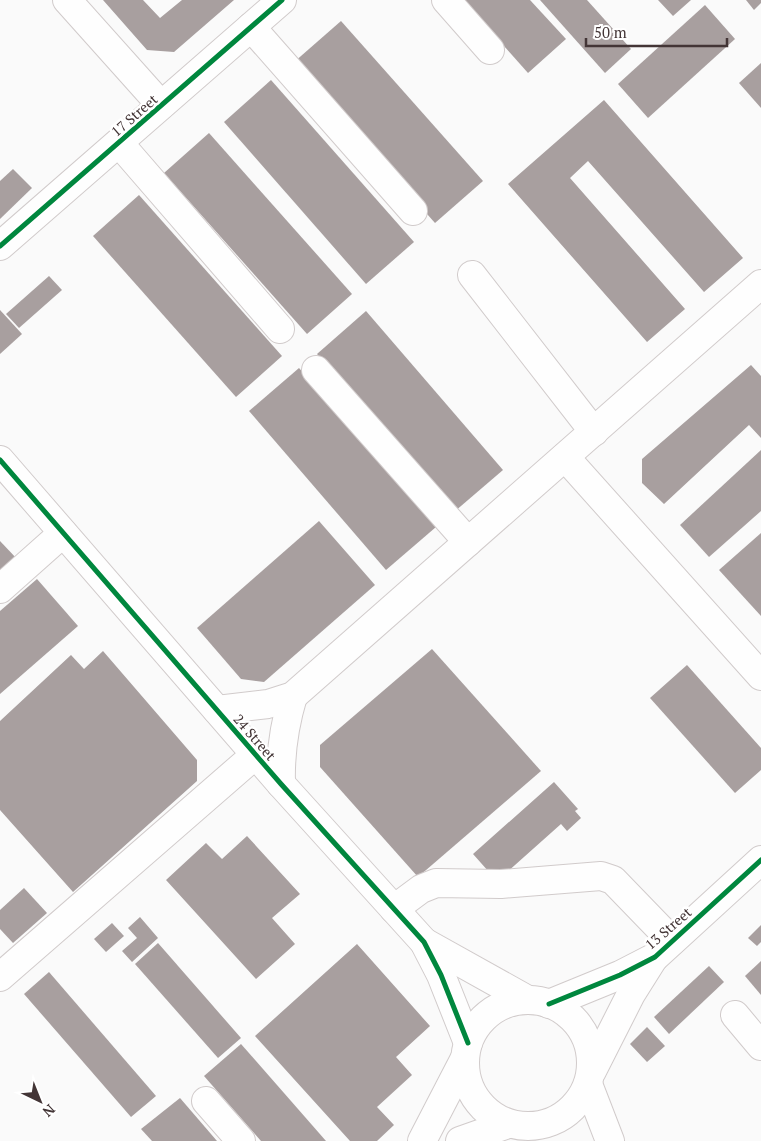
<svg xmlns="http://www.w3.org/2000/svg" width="761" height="1141" viewBox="0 0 761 1141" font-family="'PT Serif',serif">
<rect width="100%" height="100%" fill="#fafafa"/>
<g fill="#a89f9f">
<path d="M103,0H143L160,18L182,0H234L174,52L147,50Z"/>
<path d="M463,0H530L566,39L528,73Z"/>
<path d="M540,0H587L631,49L605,73Z"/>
<path d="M658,0H691L673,16Z"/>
<path d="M746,0H761V3L754,10Z"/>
<path d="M705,5L735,39L648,118L618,84Z"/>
<path d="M341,21L483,181L435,223L293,63Z"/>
<path d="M761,63V108L739,83Z"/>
<path d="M271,80L414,242L366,284L224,122Z"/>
<path d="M604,100L743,258L704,292L588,161L570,178L685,309L647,342L508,184Z"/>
<path d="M209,133L352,294L307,334L164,173Z"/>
<path d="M13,169L32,188L0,219V181Z"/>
<path d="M139,195L282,356L236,397L93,236Z"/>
<path d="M49,276L62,290L19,328L6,314Z"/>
<path d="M0,310L22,334L0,354Z"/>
<path d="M366,311L503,470L454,512L317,354Z"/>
<path d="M751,365L761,376V438L749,425L664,504L642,483V459Z"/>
<path d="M299,368L436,527L386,570L249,411Z"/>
<path d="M761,450V511L709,557L680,525Z"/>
<path d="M319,521L375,585L264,682L241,679L197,628Z"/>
<path d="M761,533V616L719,570Z"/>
<path d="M0,541L18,560L0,576Z"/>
<path d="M37,579L78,626L0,694V611Z"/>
<path d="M432,649L541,771L418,877L320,767V745Z"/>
<path d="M103,651L197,760V781L73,892L0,810V721L71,655L84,669Z"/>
<path d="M687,665L761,748V770L735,793L650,698Z"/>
<path d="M554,782L578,809L575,811L581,818L567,831L561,824L497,881L473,854Z"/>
<path d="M247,836L300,894L272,918L295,944L256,979L166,880L206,843L222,859Z"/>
<path d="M24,888L47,913L13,943L0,929V910Z"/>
<path d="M140,917L158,938L132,962L122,951L137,938L128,928Z"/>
<path d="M112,923L124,936L106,952L94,939Z"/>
<path d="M761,925V942L757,946L748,938Z"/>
<path d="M158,943L241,1038L218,1058L135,964Z"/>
<path d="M357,944L430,1026L396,1057L412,1075L377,1107L394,1125L377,1141H350L255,1036Z"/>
<path d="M761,961V995L745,976Z"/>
<path d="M709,966L724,982L669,1034L654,1017Z"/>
<path d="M49,972L156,1096L131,1117L24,994Z"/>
<path d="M647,1027L665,1046L647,1062L630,1044Z"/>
<path d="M241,1044L326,1141H261L204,1076Z"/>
<path d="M180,1098L217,1141H152L141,1129Z"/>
</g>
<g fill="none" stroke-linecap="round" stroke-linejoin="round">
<defs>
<g id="minor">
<path d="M67,0L161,105"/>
<path d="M446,0L490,50"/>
<path d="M251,27L413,211"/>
<path d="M119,143L280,329"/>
<path d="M0,246L282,0"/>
<path d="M472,275L594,432"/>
<path d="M316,370L468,542"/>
<path d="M565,457L761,676"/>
<path d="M0,460L281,784L424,942L441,975L468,1043"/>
<path d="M0,589L63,533"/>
<path d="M217,710L268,704L293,696L761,284"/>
<path d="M281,784C280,753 284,726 293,696"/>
<path d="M394,909L421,889L436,883L501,884L601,876L613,880L672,941"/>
<path d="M424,942L528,1000"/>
<path d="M0,977L255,755"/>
<circle cx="528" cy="1063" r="63"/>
<path d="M549,1004L620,975L655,957L761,860"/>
<path d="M735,1015L761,1046"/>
<path d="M592,1071L631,994L653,959"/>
<path d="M588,1084L610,1141"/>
<path d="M206,1101L241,1141"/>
<path d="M422,1141L465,1058"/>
<path d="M460,1141L508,1124"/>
</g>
</defs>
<use href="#minor" stroke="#d1cbcb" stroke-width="30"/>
<use href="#minor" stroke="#fefefe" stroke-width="28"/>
<defs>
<g id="cycleway">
<path d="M0,246L282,0"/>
<path d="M0,460L281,784L424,942L441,975L468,1043"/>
<path d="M549,1004L620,975L655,957L761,860"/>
</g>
</defs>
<use href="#cycleway" stroke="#fff" stroke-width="8"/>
<use href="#cycleway" stroke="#00873e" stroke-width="5"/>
</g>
<g text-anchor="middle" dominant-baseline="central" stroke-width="5" stroke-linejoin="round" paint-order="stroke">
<g font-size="14" fill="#433536" stroke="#fff">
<text transform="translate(134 115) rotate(-41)">17 Street</text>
<text transform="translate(255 737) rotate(49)">24 Street</text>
<text transform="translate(668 928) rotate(-41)">13 Street</text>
</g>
</g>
<g transform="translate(40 1101) rotate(137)" stroke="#ffffff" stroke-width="4" paint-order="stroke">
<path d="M0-4L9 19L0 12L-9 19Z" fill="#433536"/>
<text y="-8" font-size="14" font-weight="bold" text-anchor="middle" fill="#433536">N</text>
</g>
<path d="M586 38v8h141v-8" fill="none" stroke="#433536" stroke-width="2.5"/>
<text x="594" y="38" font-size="15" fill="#433536" stroke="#ffffff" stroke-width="4" paint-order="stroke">50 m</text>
</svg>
